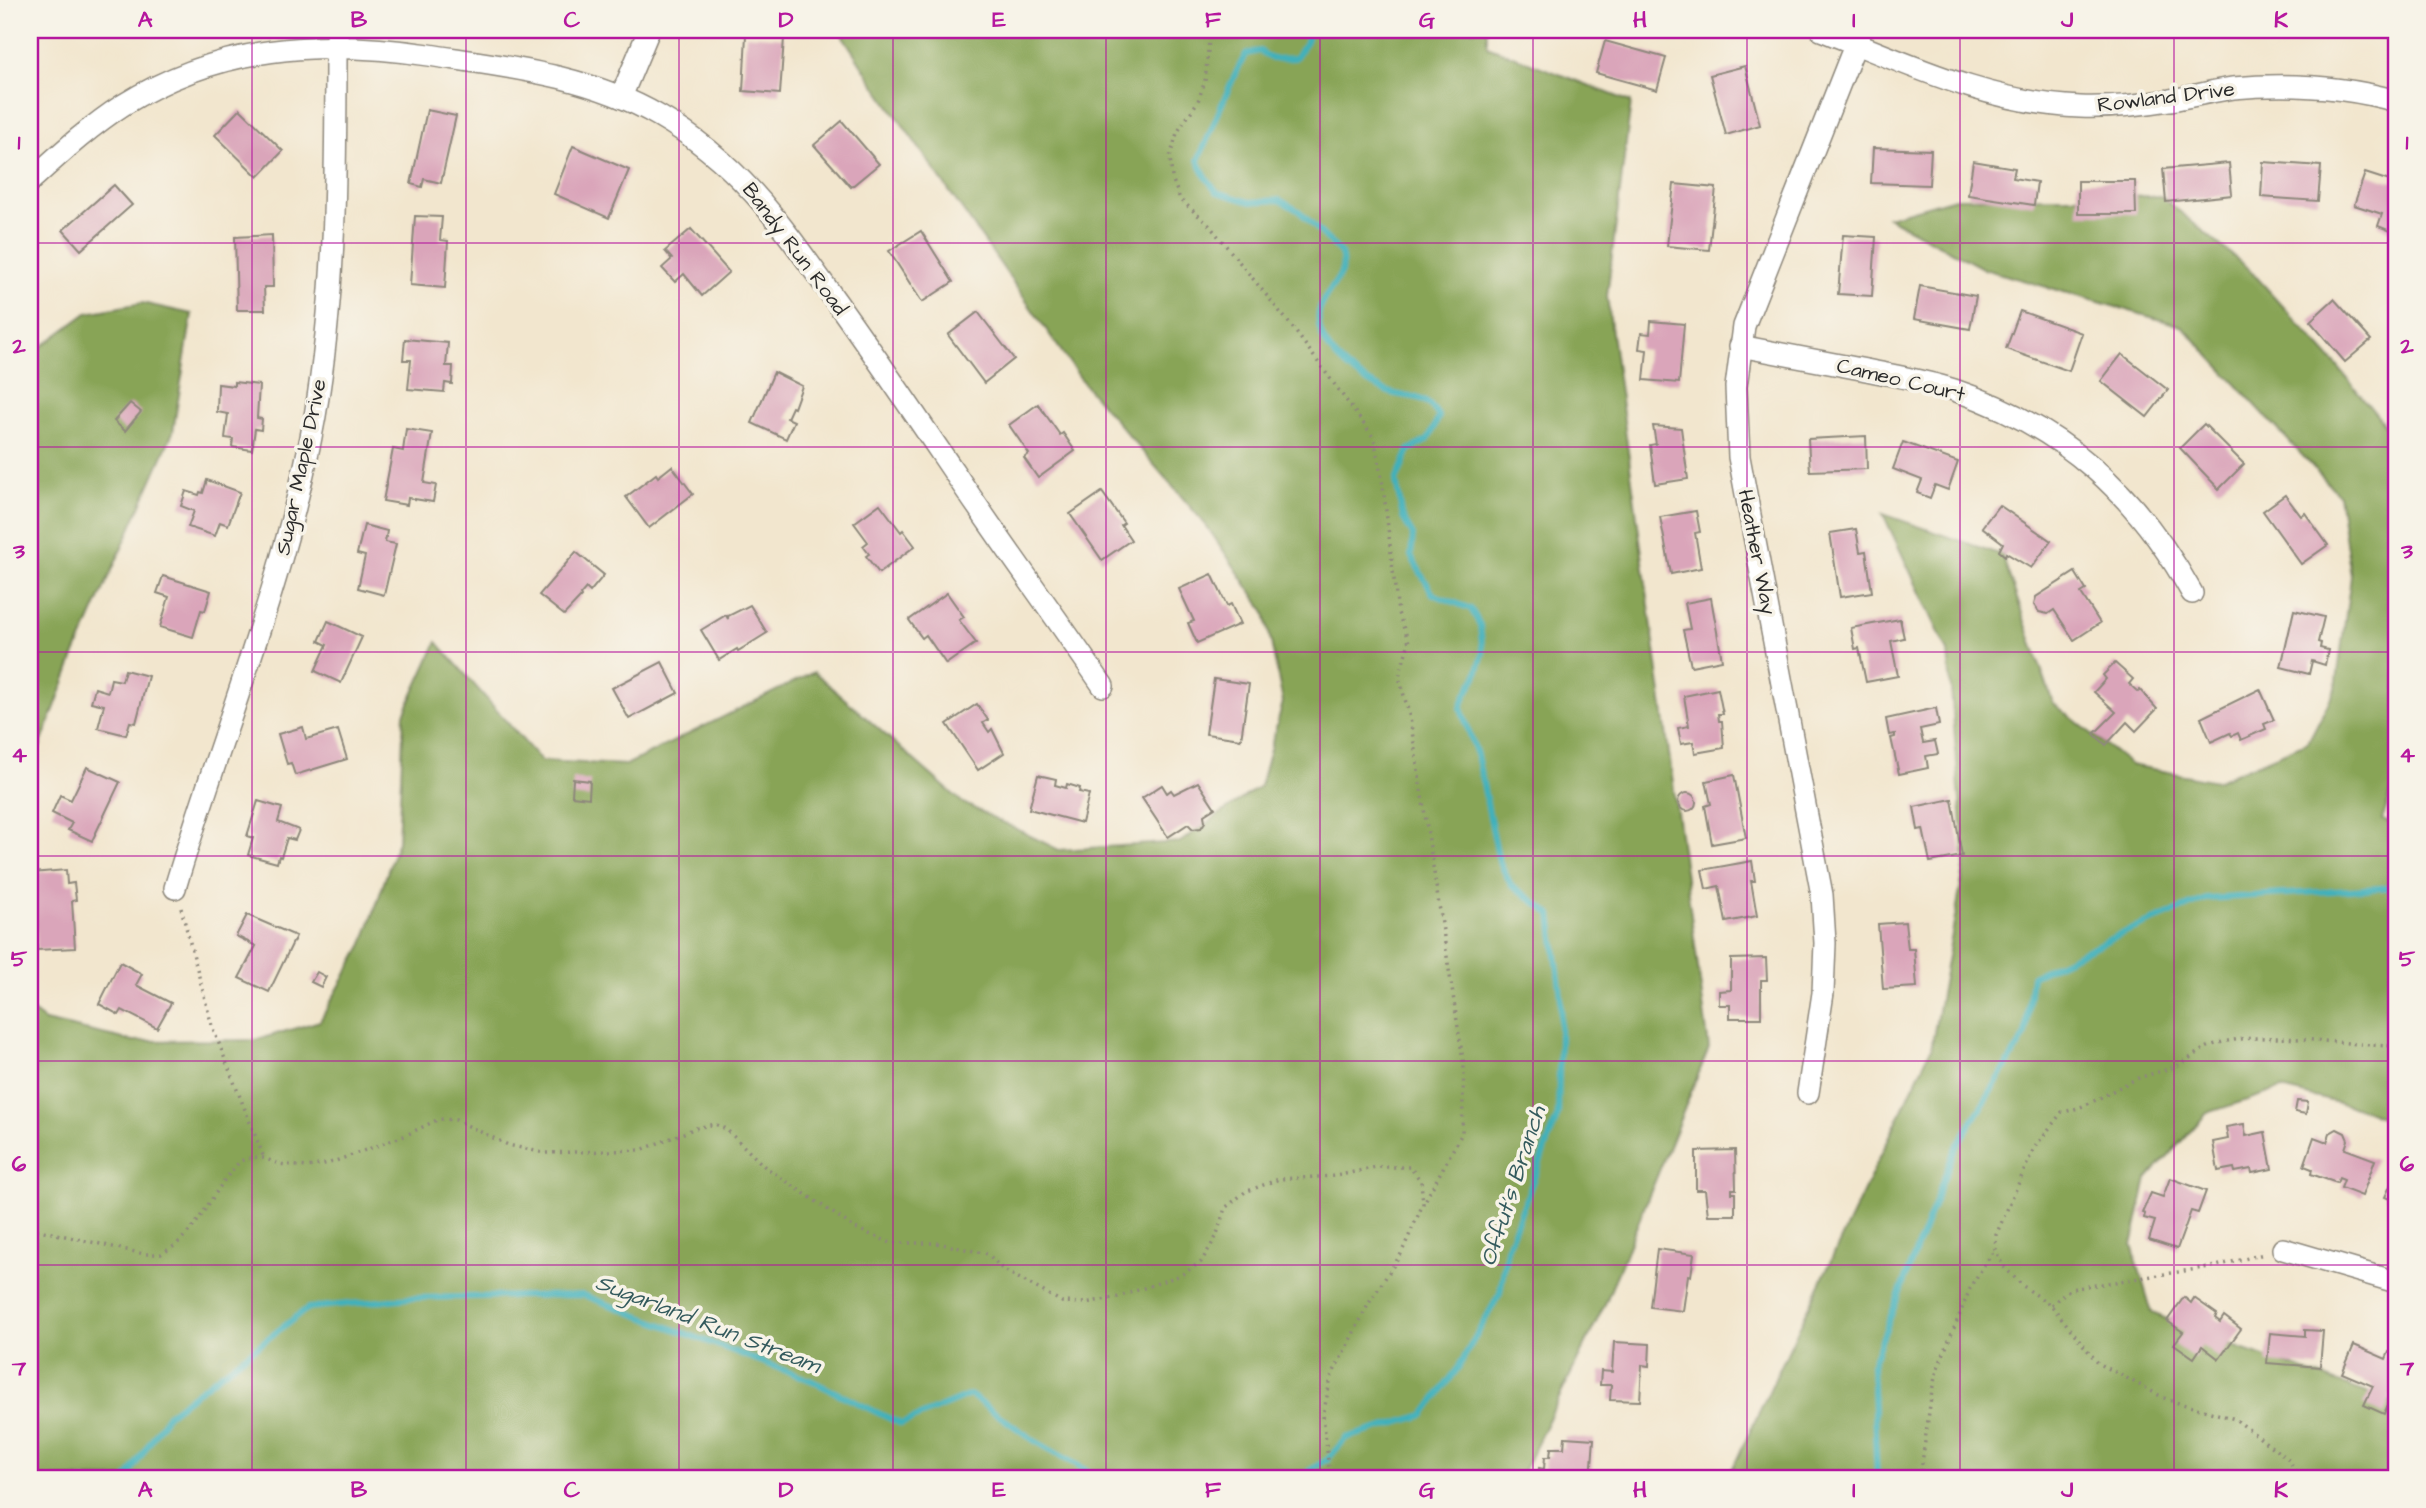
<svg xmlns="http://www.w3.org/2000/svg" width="2426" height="1508" viewBox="0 0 2426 1508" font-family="'Architects Daughter',sans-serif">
<rect width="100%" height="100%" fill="#f7f3e8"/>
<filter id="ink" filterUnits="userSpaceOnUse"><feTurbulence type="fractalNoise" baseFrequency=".0143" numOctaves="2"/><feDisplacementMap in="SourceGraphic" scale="14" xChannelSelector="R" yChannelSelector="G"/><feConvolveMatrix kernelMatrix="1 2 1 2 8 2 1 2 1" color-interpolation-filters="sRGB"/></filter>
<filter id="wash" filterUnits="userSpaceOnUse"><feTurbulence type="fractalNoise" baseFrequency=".00686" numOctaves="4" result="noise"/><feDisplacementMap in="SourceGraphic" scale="28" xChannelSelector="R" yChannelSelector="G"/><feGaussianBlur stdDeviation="1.57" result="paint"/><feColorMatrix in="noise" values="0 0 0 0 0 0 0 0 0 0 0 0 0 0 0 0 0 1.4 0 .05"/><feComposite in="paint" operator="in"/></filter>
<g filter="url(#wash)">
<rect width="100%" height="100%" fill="#f2e6ce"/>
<g fill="#88a456" stroke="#5a6840" stroke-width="2">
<path d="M839,30H1487V46L1631,102L1607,296L1709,1048L1605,1304L1520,1478H30V1010L45,1021L133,1041L256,1040L320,1021L363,944L398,841L404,714L437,642L541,761L626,765L814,672L963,803L1059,850L1180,842L1260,786L1283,702L1265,612L1206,525L1085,385L870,78Z"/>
<path d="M2161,196L2252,272L2338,367L2396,439V779L2382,820L2396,825V1123L2359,1108L2281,1089L2207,1113L2147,1179L2132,1245L2152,1313L2242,1349L2396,1403V1478H1728L1931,1049L1965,863L1948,652L1883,514L2002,555L2053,703L2131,765L2216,781L2308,742L2336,688L2351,576L2339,495L2182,326L1984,269L1888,217L1955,198Z"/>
<path d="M142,303L192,314L173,432L75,654L41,744L30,768V355L87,313Z"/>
</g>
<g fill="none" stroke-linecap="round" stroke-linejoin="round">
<g stroke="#41b0bb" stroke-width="6">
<path d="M127,1478L168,1414L308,1308L410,1298L583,1295L810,1380L901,1424L970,1395L1035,1441L1100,1478"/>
<path d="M1297,1478L1328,1459L1346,1438L1424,1415L1458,1368L1500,1293L1507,1249L1558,1115L1561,996L1551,914L1511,885L1499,861L1477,755L1461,708L1465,696L1476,677L1483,653L1480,625L1471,609L1433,594L1411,556L1413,535L1403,518L1396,481L1409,450L1428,440L1439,417C1421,388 1408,402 1384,390C1355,377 1314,348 1319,312C1322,295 1338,284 1342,269C1343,264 1342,257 1341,253L1299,211L1280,200L1250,202L1217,192L1206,177L1198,160C1215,125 1226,88 1246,54L1260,51L1272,59L1295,58L1307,41V30"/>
<path d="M1877,1478L1872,1365L1955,1149L2025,1036L2032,976L2123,933L2206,899L2396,887"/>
</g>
</g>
<g id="blocks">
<g fill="#daa5ba">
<path d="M746,35L784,38L780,94L743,91Z"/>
<path d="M1605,41L1666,58L1657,90L1596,73Z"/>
<path d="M1745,66L1760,125L1726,135L1710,75Z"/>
<path d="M240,109L283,151L258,177L215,135Z"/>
<path d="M427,110L456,116L441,183L424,179L422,187L411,184Z"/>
<path d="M842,121L879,164L851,187L814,145Z"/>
<path d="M573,146L629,170L609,218L554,194Z"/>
<path d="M1873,148L1931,150L1929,185L1871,183Z"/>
<path d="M1973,161L2015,168L2013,178L2037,182L2034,205L1968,195Z"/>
<path d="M2263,162L2321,166L2318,201L2261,197Z"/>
<path d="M2229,163L2232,195L2166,202L2163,169Z"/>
<path d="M2365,173L2396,183V220L2393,232L2378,226L2382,214L2354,205Z"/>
<path d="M2078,181H2135L2136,214H2078Z"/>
<path d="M1674,184L1716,188L1709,250L1667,246Z"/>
<path d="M114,185L132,205L81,250L63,230Z"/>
<path d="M415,216L442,217L440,240L448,241L445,288L410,285Z"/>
<path d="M691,229L729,272L702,296L684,274L675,282L662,268L672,259L665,251Z"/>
<path d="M921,231L953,282L922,302L889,251Z"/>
<path d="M272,235L273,287H264L265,310H237L235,237Z"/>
<path d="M1843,235L1876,237L1872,296L1838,294Z"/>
<path d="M1920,286L1976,296L1970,329L1914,319Z"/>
<path d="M2334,299L2371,340L2345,362L2310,321Z"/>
<path d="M2020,311L2082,333L2069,371L2006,349Z"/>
<path d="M978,312L1014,359L984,383L948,335Z"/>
<path d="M1651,321L1684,324L1679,383L1644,380L1647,350L1639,349L1641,333L1650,334Z"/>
<path d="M405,339L448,343L446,366H453L452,384L445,383L444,392L408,389L411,360H403Z"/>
<path d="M2122,354L2168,390L2147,417L2101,381Z"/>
<path d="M774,372L802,386L794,408L792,407L787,418L794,421L786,439L752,423Z"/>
<path d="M234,382L259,385L257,418L262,419L261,430L255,429L252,450L232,447L233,439L225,438L228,414L217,412L218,384L234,386Z"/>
<path d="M130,403L141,412L125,431L114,421Z"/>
<path d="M1038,404L1060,435L1063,433L1075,451L1038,478L1024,458L1029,454L1009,425Z"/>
<path d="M2204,424L2244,464L2219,489L2180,448Z"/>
<path d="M1653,426L1681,428L1688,479L1655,484L1650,445L1656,444Z"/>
<path d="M406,429L432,433L424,483L436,485L433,502L408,498L407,505L383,501L393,449L403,451Z"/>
<path d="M1866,436L1867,469L1810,471L1808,439Z"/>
<path d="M1903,442L1958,462L1948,490L1935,485L1930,498L1917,493L1922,480L1893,469Z"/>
<path d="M672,466L693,494L649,528L626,497L656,474L658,477Z"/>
<path d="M207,480L240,492L228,525L220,522L215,536L188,527L194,511L181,506L186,491L199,495L200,492L203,493Z"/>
<path d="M1102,492L1124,523L1121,525L1131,540L1102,560L1070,514Z"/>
<path d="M2285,495L2301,516L2305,513L2328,545L2301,564L2263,511Z"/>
<path d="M880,504L901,532L903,530L915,546L879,573L866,556L869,554L863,546L868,542L854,523Z"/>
<path d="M1999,505L2051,541L2031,568L2006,553L2005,556L1999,551L2003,543L1982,527Z"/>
<path d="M1696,511L1700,532L1695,533L1701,568L1671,574L1660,517Z"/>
<path d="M364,525L387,531L385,542L396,544L384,595L358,588L365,556L357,554Z"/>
<path d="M1856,529L1860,552L1866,551L1872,592L1840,597L1830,533Z"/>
<path d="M576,552L604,575L590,592L586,588L580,595L581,597L564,615L539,595Z"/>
<path d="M2075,572L2086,590L2081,593L2100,623L2074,640L2054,610L2048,614L2039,612L2034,605L2036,597Z"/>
<path d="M1212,574L1227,606L1231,604L1240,624L1197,643L1188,623L1194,621L1179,589Z"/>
<path d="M163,576L211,591L205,611L201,610L193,637L160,627L169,597L157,593Z"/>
<path d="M947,593L964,617L959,620L976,643L946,664L926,635L922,638L909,620Z"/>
<path d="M1711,598L1722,660L1691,666L1683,630L1690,629L1685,603Z"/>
<path d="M750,605L767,633L738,651L737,649L719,660L701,630L726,615L728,619V616Z"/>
<path d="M2294,610L2324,617L2318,642L2321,643L2320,648L2328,650L2325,665L2312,661L2309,674L2281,667Z"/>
<path d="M1900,619L1904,638L1891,641L1898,676L1866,682L1859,648L1855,649L1851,628Z"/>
<path d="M328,621L362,637L341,683L315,671L327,645L319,641Z"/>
<path d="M662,662L678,693L629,719L612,688Z"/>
<path d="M2115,663L2133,679L2129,684L2138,692L2140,690L2157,709L2136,731L2127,722L2106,745L2094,734L2116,712L2094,692L2106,679L2103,675Z"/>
<path d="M125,670L148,676L136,723L130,722L126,735L98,728L104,705L91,702L95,688L108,692L111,679L122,681Z"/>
<path d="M1214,679L1249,684L1241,739L1206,734Z"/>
<path d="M1718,689L1723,714H1718L1719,721H1722L1724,748L1695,753L1693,742L1681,744L1678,728L1689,726L1684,696Z"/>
<path d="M2260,689L2274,720L2264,724L2266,729L2241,740L2238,733L2232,736L2230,733L2211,742L2201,718Z"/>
<path d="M977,704L988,720L983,723L989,732L992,729L1004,753L978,770L947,724Z"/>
<path d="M1936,708L1939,725L1920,729L1923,743L1935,741L1938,754L1926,756L1928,768L1899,774L1891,738L1895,737V734L1889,735L1886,719Z"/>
<path d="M303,727L306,739L338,730L347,759L295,775L291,763L287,764L278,734Z"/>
<path d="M87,767L120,782L92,841L68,830L72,823L52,813L60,795L71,800Z"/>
<path d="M1038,775L1056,779L1055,785L1066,788L1067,784L1080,788L1079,792L1089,794L1082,823L1029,809Z"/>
<path d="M1734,775L1746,838L1712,844L1705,806L1711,804L1706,781Z"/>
<path d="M573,779L590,781L589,798L572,796Z"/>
<path d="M1198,782L1215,808L1204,815L1205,822L1201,828L1193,829L1188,824L1168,837L1142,798L1162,785L1167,793L1171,790L1174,794Z"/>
<circle cx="1687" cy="802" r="9"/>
<path d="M1952,799L1962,856L1930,862L1923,829L1918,830L1914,807Z"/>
<path d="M258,801L282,808L278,822L299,830L295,840L287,838L281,857L279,856L277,863L248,855L253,838L247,836Z"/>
<path d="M1752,861L1755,881H1751L1757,916L1726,922L1719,886L1706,889L1702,870Z"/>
<path d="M66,870L67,884L74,883L76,900L72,901L75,948L37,950L36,926H30V912H35L32,873Z"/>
<path d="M247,915L296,936L269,992L239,978L256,946L236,936Z"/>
<path d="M1905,922L1908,949H1914L1917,987L1883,989L1878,924Z"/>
<path d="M1766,958L1767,980H1761V1018H1730V1005H1719V991L1731,990V959Z"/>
<path d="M120,962L142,974L136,985L171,1003L157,1028L122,1010L119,1015L99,1004Z"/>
<path d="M317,972L326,977L321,987L311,982Z"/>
<path d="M2297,1101L2308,1102L2306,1114L2295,1112Z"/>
<path d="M2244,1124L2246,1136L2265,1132L2272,1169L2252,1173L2251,1169L2235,1172L2234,1168L2218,1171L2213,1142L2228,1139L2226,1127Z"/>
<path d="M2337,1129L2345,1133L2348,1140L2345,1149L2375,1160L2362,1196L2341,1188L2344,1180L2339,1178L2337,1183L2311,1174L2312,1169L2304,1166L2314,1137L2327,1142L2330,1133Z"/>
<path d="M1735,1150L1736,1189H1732V1193H1735V1215H1708L1705,1190H1696V1151Z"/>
<path d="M2396,1173V1202L2385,1197Z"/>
<path d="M2170,1178L2206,1191L2198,1213L2191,1211L2177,1249L2149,1240L2155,1221L2144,1218L2145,1214L2142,1213L2151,1193L2163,1197Z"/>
<path d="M1657,1249L1694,1254L1691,1276L1688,1275L1683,1311L1650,1307Z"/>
<path d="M2184,1297L2191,1303L2194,1298L2217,1314L2215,1318L2220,1322L2224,1316L2241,1329L2219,1359L2202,1346L2194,1358L2174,1344L2183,1332L2167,1321Z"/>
<path d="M2305,1330L2323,1331L2320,1367L2267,1363L2270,1333L2305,1336Z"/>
<path d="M1614,1342L1650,1344L1649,1366L1642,1365L1640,1401L1610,1400L1611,1385H1600L1601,1371L1612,1372Z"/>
<path d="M2354,1345L2386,1359L2389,1352L2396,1355V1385L2384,1414L2364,1405L2373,1386L2342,1373Z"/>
<path d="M1565,1437L1594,1439L1591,1478H1538L1539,1468L1544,1469L1545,1457H1550L1551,1448H1564Z"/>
</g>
</g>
</g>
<g filter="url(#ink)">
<use href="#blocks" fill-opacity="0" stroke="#8e887c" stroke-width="2"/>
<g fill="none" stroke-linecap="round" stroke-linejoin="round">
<defs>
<g id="minor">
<path d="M1821,30C1906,63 1987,103 2080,107C2110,108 2140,105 2170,100C2191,97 2212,91 2233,88C2288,83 2343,86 2396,101"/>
<path d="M621,97L649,30"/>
<path d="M30,181C60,154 89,127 123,105C219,45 320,39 429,55C508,67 589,75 659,116C739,162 781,224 833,297C875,355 914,413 954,472C1002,544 1054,614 1103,686"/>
<path d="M1740,346C1782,354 1824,362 1866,370C1895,376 1926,381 1954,390C2063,426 2137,494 2192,593"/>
<path d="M175,888C222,731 286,578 315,416C336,293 336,170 336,46L338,30"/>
<path d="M1808,1093L1823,993L1825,943L1822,895L1739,457L1736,387L1744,326L1861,30"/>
<path d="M2283,1249L2396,1282"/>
</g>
</defs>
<use href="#minor" stroke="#8e887c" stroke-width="24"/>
<g stroke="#8e887c" stroke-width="3.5" stroke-dasharray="2 5" stroke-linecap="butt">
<path d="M1210,30L1205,81L1198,101L1177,133L1170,157L1172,178L1180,199L1209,225L1290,324L1374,438L1383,485L1398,613L1409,642L1399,677L1410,718L1464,1066L1462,1133L1425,1201"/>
<path d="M181,908L212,1026L264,1158"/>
<path d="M30,1228L144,1254H161L176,1245L195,1225L225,1179L240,1161L253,1157L264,1158L278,1164L307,1167L330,1163L404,1136L439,1119L456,1120L508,1145L544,1153L641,1150L696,1128L715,1124L726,1129L764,1166L855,1228L891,1243H937L988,1254L1002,1269L1062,1302L1085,1303L1118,1297L1181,1275L1201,1262L1216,1237L1225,1208L1245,1192L1279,1179L1336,1176L1376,1167H1410L1421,1181L1423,1204L1401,1254L1369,1303L1331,1377L1323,1415L1330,1478"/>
<path d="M2051,1305L2070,1289L2216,1266L2264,1254"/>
<path d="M1920,1478L1932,1390L1937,1370L1972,1284L1995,1249"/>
<path d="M2299,1478L2290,1461L2235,1419L2168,1400L2098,1363L2051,1305L2023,1286L2003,1266L1995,1249L1996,1235L2034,1148L2062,1112C2087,1108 2107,1093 2130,1082C2144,1075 2157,1073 2171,1068C2185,1063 2195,1053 2208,1047C2252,1027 2345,1046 2396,1046"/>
</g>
<use href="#minor" stroke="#fff" stroke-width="21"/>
</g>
</g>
<path fill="none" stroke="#b5179e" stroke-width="2" stroke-opacity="0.55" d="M252,30V1478M466,30V1478M679,30V1478M893,30V1478M1106,30V1478M1320,30V1478M1533,30V1478M1747,30V1478M1960,30V1478M2174,30V1478M30,243H2396M30,447H2396M30,652H2396M30,856H2396M30,1061H2396M30,1265H2396"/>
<g text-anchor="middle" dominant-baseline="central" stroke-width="7" stroke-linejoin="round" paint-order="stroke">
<g font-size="21" fill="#2b2b2b" stroke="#f7f3e8">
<text transform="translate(2166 97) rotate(-7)">Rowland Drive</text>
<text transform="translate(795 249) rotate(53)">Bandy Run Road</text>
<text transform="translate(1901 380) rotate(13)">Cameo Court</text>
<text transform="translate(301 467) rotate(-78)">Sugar Maple Drive</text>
<text transform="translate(1757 552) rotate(79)">Heather Way</text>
</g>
<g font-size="23" font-style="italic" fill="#335a5d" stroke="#f7f3e8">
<text transform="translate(1513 1186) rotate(-72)">Offut's Branch</text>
<text transform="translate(708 1324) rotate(21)">Sugarland Run Stream</text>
</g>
</g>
<rect width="2426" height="1508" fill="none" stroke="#f7f3e8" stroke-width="77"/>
<rect x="38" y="38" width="2350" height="1432" fill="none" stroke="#b5179e" stroke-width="2.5"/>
<g font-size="23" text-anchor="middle" font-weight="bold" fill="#b5179e">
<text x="145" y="27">A</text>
<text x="359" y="27">B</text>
<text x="572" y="27">C</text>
<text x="786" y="27">D</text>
<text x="999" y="27">E</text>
<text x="1213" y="27">F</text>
<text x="1427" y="27">G</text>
<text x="1640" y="27">H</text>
<text x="1854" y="27">I</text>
<text x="2067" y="27">J</text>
<text x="2281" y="27">K</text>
<text x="19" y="149">1</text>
<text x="2407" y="149">1</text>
<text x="19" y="353">2</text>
<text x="2407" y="353">2</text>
<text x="19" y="558">3</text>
<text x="2407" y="558">3</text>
<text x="19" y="762">4</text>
<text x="2407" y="762">4</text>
<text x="19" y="966">5</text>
<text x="2407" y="966">5</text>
<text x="19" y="1171">6</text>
<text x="2407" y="1171">6</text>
<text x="19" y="1375">7</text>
<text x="2407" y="1375">7</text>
<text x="145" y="1497">A</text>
<text x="359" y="1497">B</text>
<text x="572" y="1497">C</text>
<text x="786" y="1497">D</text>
<text x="999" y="1497">E</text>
<text x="1213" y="1497">F</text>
<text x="1427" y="1497">G</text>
<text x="1640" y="1497">H</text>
<text x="1854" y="1497">I</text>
<text x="2067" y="1497">J</text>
<text x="2281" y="1497">K</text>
</g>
</svg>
